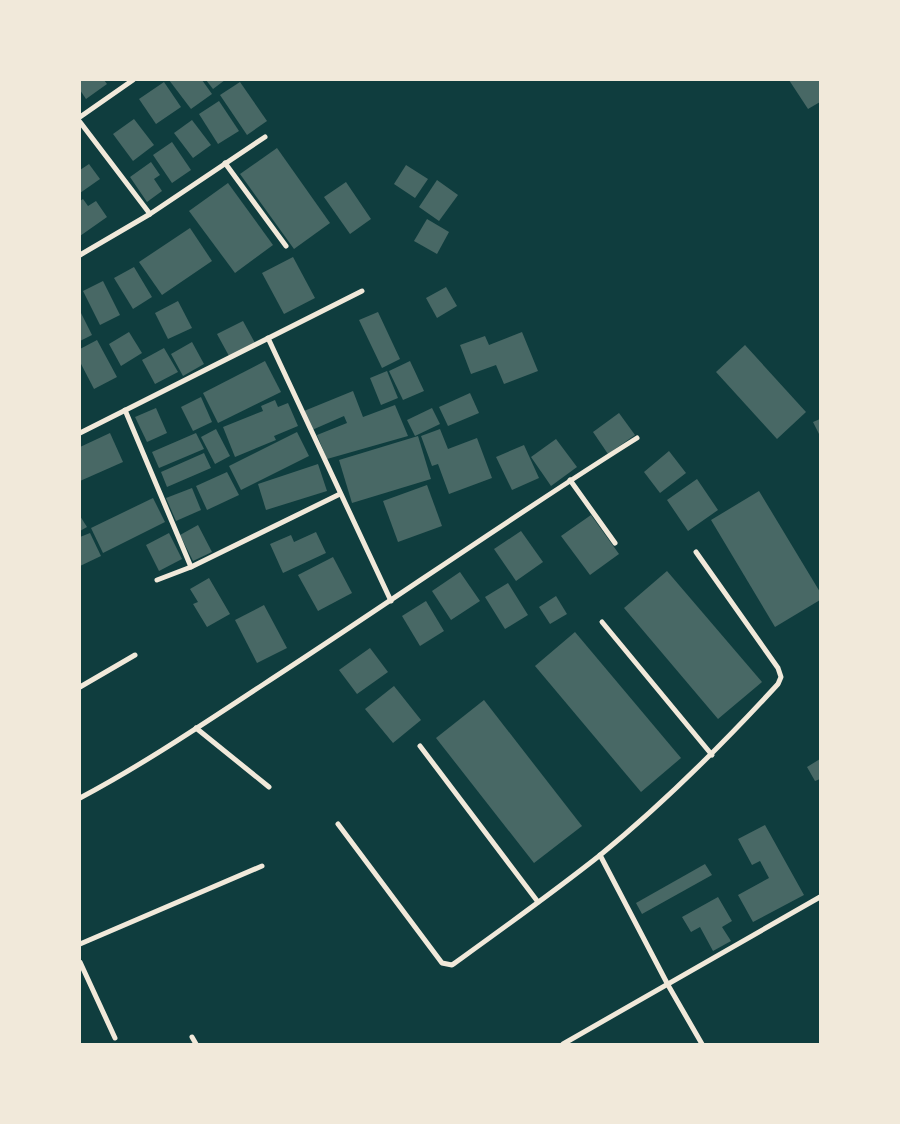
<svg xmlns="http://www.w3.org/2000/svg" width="900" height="1124" viewBox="0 0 900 1124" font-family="Ubuntu,sans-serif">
<rect width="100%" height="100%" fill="#0f3d3e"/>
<g fill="#486865">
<path d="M80,80H104L107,84L86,99L80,90Z"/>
<path d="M169,80H202L212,94L191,109Z"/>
<path d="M206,80H225L213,89Z"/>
<path d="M789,80H820V102L808,109Z"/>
<path d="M164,82L181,107L156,124L139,99Z"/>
<path d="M240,82L267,121L247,135L220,95Z"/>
<path d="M219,101L239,131L218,144L199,114Z"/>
<path d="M134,119L154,145L133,161L113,134Z"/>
<path d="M192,120L211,145L193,158L174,133Z"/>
<path d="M172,142L191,170L172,183L153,155Z"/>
<path d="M277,148L330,223L294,249L240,174Z"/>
<path d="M151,162L160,175L154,179L162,191L147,202L130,177Z"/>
<path d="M89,164L100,179L80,193V170Z"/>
<path d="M406,165L428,179L415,198L394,184Z"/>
<path d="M437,180L458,195L439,221L419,207Z"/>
<path d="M346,182L371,219L350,234L324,197Z"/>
<path d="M228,183L273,245L235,273L189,211Z"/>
<path d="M83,199L88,206L96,201L107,217L80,236V201Z"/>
<path d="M427,219L449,232L437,254L414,241Z"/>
<path d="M190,228L212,261L162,295L139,262Z"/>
<path d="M293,257L315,298L284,314L262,273Z"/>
<path d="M134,267L152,297L133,309L114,278Z"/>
<path d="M103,281L120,315L100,325L83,291Z"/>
<path d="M446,287L457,306L437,318L426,298Z"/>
<path d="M178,301L192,328L168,339L155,313Z"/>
<path d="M80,311L92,335L80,341Z"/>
<path d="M378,312L400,359L382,368L359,320Z"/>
<path d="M243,321L255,343L229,356L217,334Z"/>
<path d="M129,332L142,353L121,366L109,344Z"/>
<path d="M522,332L538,371L504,384L496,365L471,374L460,345L485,336L489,345Z"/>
<path d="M97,340L117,377L94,389L80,362V349Z"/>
<path d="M192,342L204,364L183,376L171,354Z"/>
<path d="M745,345L806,412L777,439L716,372Z"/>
<path d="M164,348L178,372L155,384L142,360Z"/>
<path d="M265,361L281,392L218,423L203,393Z"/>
<path d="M410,361L424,391L403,400L389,371Z"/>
<path d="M387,371L398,398L381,405L370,378Z"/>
<path d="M353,391L363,417L395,405L408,436L327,459L317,435L347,423L344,416L312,430L304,411Z"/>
<path d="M470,393L479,413L448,426L439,407Z"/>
<path d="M201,397L212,422L193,431L181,407Z"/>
<path d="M275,400L278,407L288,403L298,426L274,436L276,440L235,457L223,427L263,411L261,406Z"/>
<path d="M156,408L167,433L147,442L135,417Z"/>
<path d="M432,408L440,424L415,436L407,420Z"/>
<path d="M619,413L635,435L608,454L593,432Z"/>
<path d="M820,419V436L813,422Z"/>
<path d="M216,429L230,456L215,464L201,437Z"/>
<path d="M440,429L448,449L477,438L492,478L449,494L438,464L432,466L421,436Z"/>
<path d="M297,432L309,456L241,490L229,466Z"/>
<path d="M110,433L123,462L80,481V447Z"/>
<path d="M196,433L204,449L159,468L152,452Z"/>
<path d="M418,436L431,479L352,503L339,460Z"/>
<path d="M556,439L577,467L551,486L531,457Z"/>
<path d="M524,445L539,478L512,490L496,457Z"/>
<path d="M669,451L686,473L660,493L644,472Z"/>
<path d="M204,453L211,468L167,487L161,472Z"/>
<path d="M318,464L327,491L266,510L258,484Z"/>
<path d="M227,472L239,495L207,510L196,486Z"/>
<path d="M697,479L718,510L688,531L667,500Z"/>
<path d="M427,485L442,526L398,542L383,501Z"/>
<path d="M192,488L201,510L176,521L166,498Z"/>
<path d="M759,491L820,592V600L775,627L711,520Z"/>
<path d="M153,498L165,522L103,553L91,528Z"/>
<path d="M591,515L619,554L590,575L561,536Z"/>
<path d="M80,516L87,527L80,531Z"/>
<path d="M198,525L212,552L193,561L180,535Z"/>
<path d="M521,531L543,562L516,581L494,549Z"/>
<path d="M316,532L326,553L283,573L270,544L291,535L294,542Z"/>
<path d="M90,533L101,556L80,566V537Z"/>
<path d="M169,533L182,559L159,571L146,545Z"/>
<path d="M333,557L352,593L318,611L298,575Z"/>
<path d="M667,571L762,682L718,719L624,608Z"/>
<path d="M460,572L480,601L451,620L432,591Z"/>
<path d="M209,578L230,614L207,627L193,604L198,602L190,589Z"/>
<path d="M508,583L528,615L505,629L485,597Z"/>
<path d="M556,596L567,614L550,624L539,607Z"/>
<path d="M426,601L444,631L420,646L402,616Z"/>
<path d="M264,605L287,648L257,663L235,620Z"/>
<path d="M575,632L681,758L641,792L535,666Z"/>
<path d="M370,648L388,672L357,694L339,670Z"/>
<path d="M394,686L421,720L393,743L365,709Z"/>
<path d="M484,700L582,826L534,863L436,738Z"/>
<path d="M820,759V779L815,781L807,767Z"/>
<path d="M765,825L804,895L753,922L738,895L769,878L760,861L752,865L738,839Z"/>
<path d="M705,864L712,875L642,914L636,903Z"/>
<path d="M718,897L732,921L722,927L731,941L713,951L700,927L691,932L682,917Z"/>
</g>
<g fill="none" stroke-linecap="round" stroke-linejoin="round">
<g stroke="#f1e9da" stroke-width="5">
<path d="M80,117L133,80"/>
<path d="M80,122L150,214"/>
<path d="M225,163L286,246"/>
<path d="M80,255L150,214L265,137"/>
<path d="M268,338L391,601"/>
<path d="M125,410L191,567"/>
<path d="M80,433L362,291"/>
<path d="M570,480L615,543"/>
<path d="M157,580L191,567L340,494"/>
<path d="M602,622L712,755"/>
<path d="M80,687L135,655"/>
<path d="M196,728L269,787"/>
<path d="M420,746L538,902"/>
<path d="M80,798C144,764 203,724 264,684C389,603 511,517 637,438"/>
<path d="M338,824L442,963L452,965C502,929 551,894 599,856C663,804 722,745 778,684L781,677L778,668L696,552"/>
<path d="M600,855L668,985L702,1044"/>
<path d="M80,944L262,866"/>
<path d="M80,962L115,1038"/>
<path d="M192,1037L196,1044"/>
<path d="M563,1044L820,897"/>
</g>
</g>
<rect width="900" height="1124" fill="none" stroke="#f1e9da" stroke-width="162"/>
</svg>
